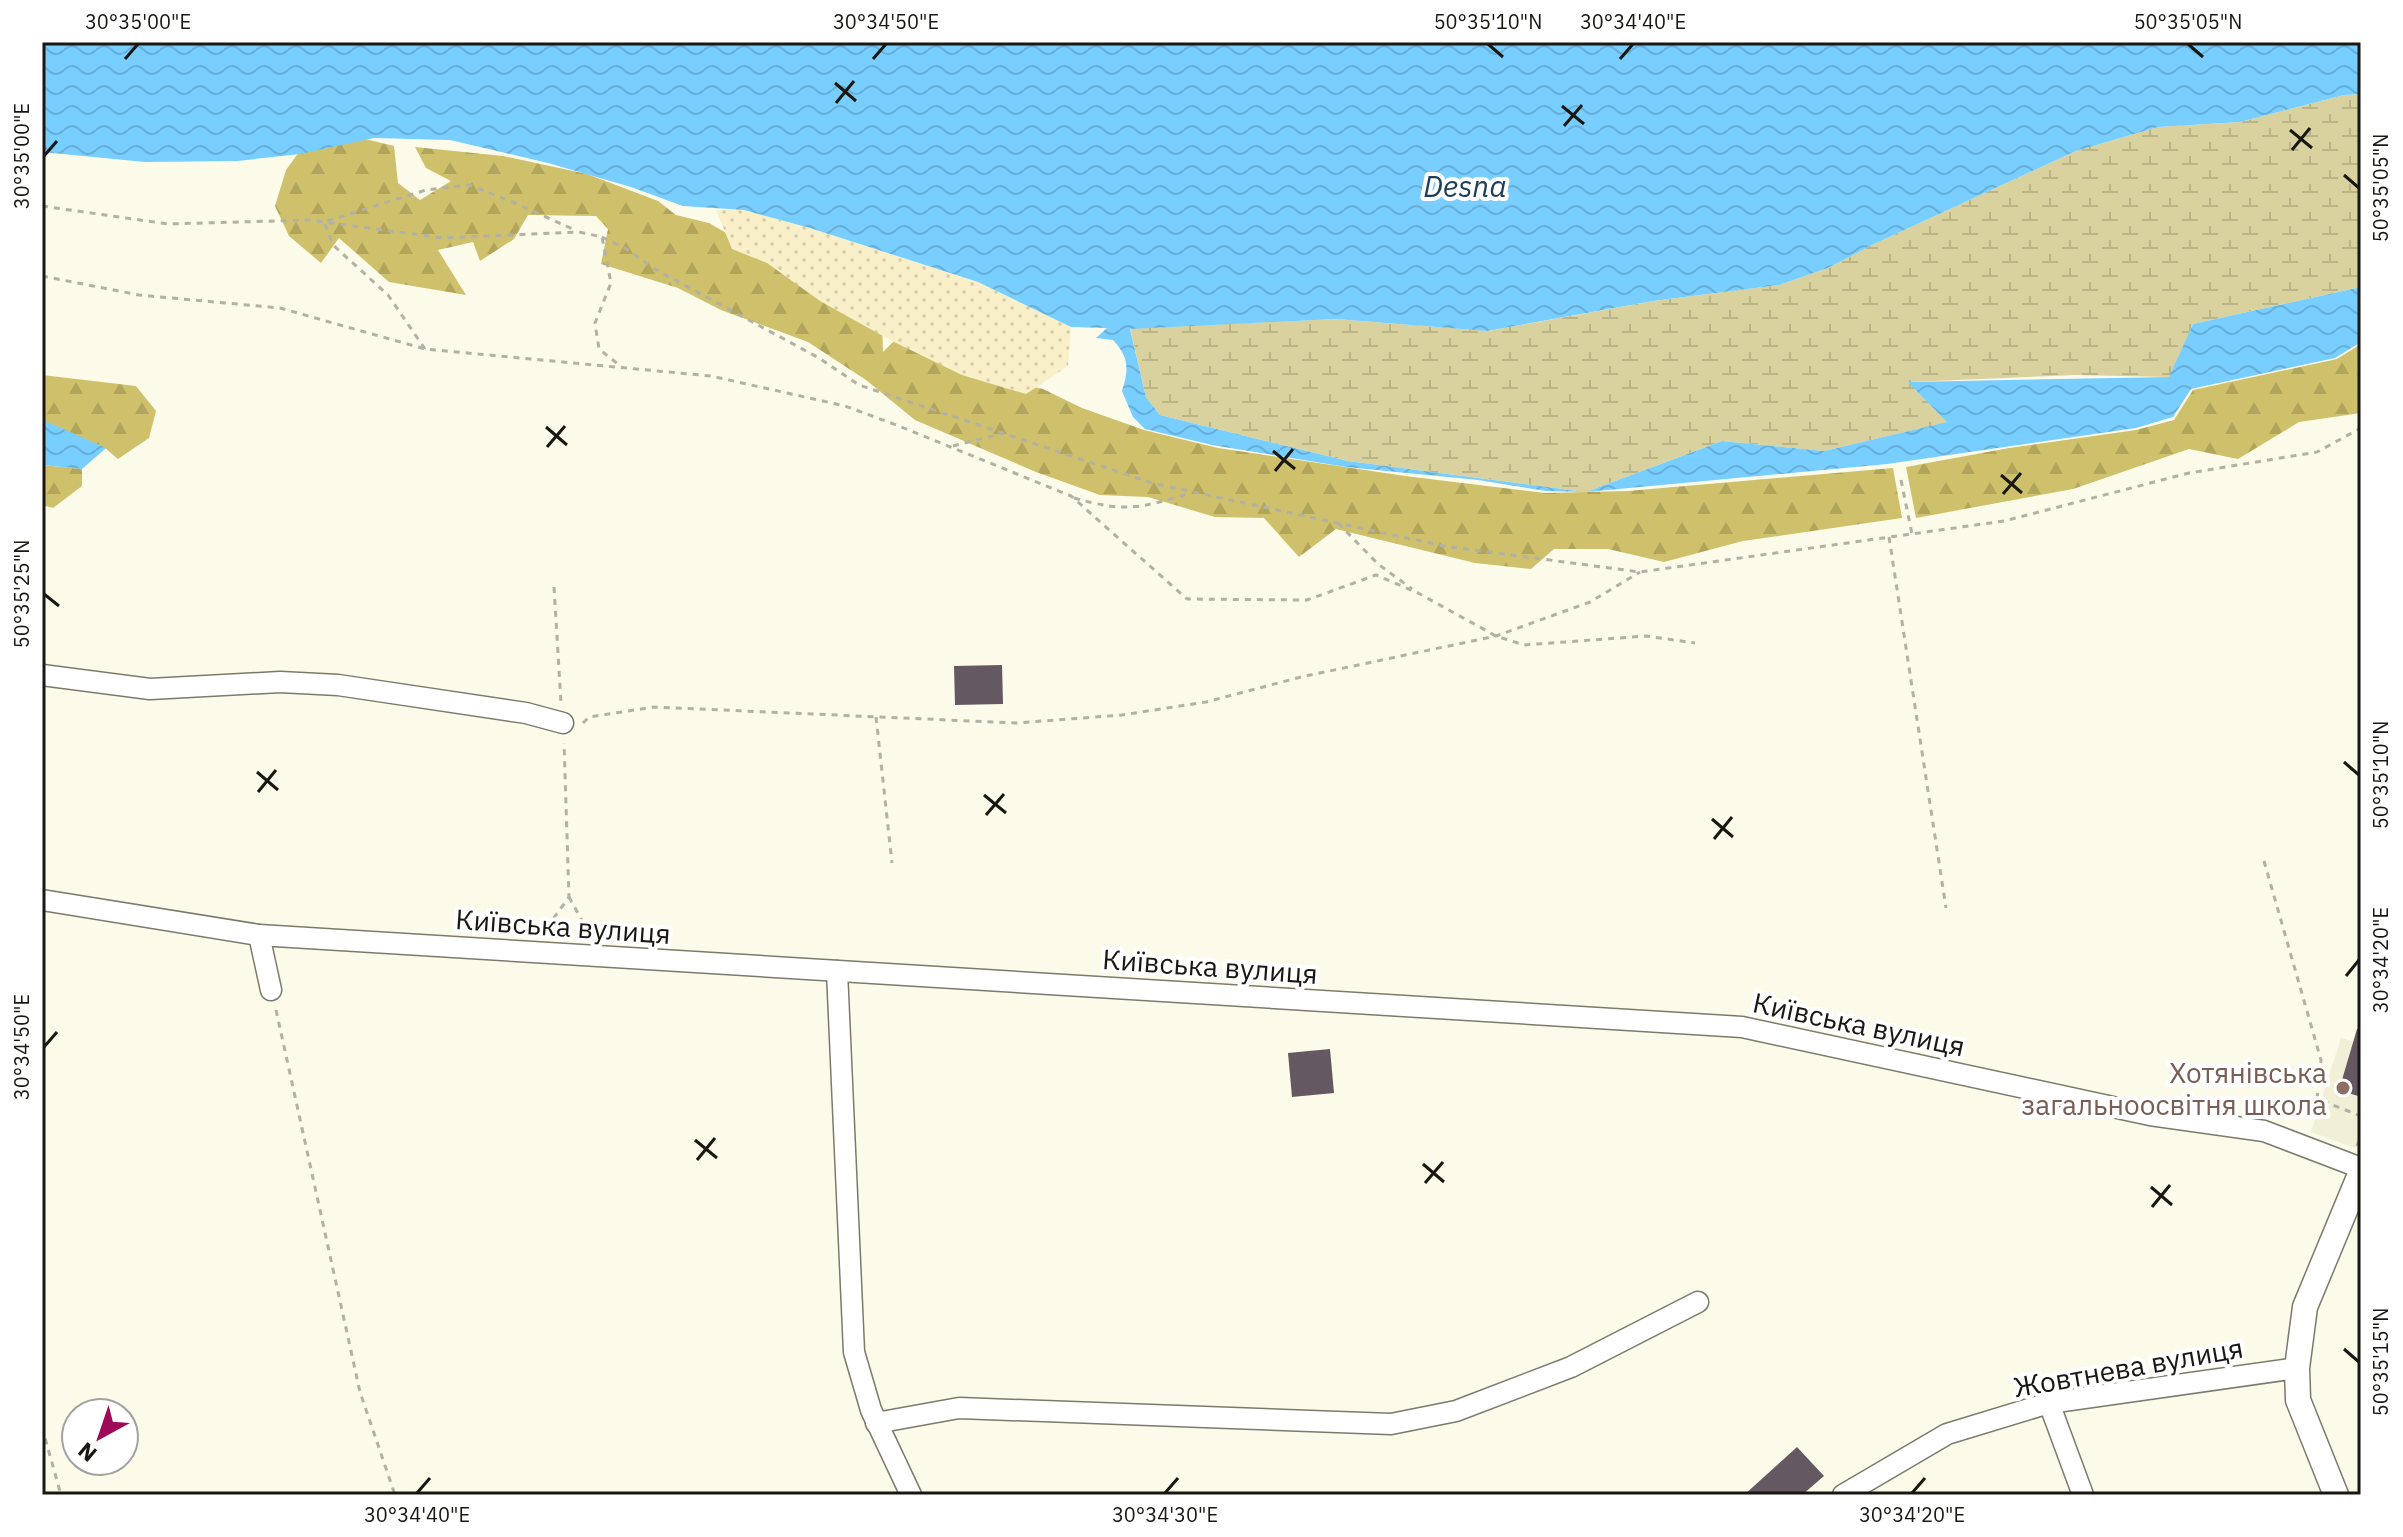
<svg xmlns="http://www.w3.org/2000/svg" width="2403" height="1537" viewBox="0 0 2403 1537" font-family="'IBM Plex Sans',sans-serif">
<defs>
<pattern id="forest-firs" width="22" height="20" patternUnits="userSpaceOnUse" patternTransform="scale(2)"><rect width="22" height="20" fill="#cfc16b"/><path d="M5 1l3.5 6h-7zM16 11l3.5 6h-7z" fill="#b1a55c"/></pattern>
<pattern id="wetland-marsh" width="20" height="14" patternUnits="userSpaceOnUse" patternTransform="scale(2)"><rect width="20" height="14" fill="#dad29e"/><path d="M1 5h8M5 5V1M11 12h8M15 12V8" fill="none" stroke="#bab487"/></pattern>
<pattern id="sand-dots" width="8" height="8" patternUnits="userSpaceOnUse" patternTransform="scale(2)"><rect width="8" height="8" fill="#f9f0ca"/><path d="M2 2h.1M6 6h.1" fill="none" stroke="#d5cdac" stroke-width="1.8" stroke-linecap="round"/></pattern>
<pattern id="water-waves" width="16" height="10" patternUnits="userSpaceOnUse" patternTransform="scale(2)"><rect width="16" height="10" fill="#77ceff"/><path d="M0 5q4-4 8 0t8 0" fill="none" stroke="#66b0da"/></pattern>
</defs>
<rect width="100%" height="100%" fill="#fcfae9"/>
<path fill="#f2efd7" d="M2341,1038L2361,1044V1150L2311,1132Z"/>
<g fill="url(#forest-firs)">
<path d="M310,137H357L394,146L398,183L420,200L451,181L426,168L415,147L503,156L587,174L658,201L676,215L709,223L882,323L883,352L901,334L995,378L1043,389L1082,408L1144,430L1218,448L1405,476L1545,493L1628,491L1893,468L1902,518L1743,541L1664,562L1608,549H1554L1531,569L1475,563L1336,529L1299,557L1264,518L1215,517L1148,497L1100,495L1036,472L915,420L866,380L808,342L721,310L678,288L601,264L608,229L596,216L528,215L514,239L480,261L473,242L438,250L466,295L389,282L339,238L321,263L289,236L275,206L286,170Z"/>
<path d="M2361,344V364L2357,370L2361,369V413L2299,422L2238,459L2189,449L2073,489L1916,518L1906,467L2009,448L2136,430L2174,420L2193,390L2337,359Z"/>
<path d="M42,375L136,386L156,411L149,438L118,459L105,448L42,421Z"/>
<path d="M42,465L82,469V486L53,508L42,505Z"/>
</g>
<path fill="url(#wetland-marsh)" d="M2361,94V287L2193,324L2170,377L2075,375L1909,382L1948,422L1824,451L1722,441L1586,492L1348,461L1160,415L1146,397L1130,328L1336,319L1488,331L1653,301L1779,285L1828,268L1874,244L2076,151L2158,127L2240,122L2344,95Z"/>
<path fill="url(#sand-dots)" d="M716,210H744L810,228L978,282L1071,327L1068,366L1026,394L962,375L890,340L820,301L767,263L732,249Z"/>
<g fill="url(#water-waves)">
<path d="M42,42H2361V94L2344,95L2240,122L2158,127L2076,151L1874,244L1828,268L1779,285L1653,301L1487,331L1336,319L1130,329L1146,397L1160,415L1348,461L1586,492L1722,441L1824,451L1947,422L1908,382L2169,377L2193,324L2361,287V342L2335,358L2191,389L2173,417L2136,428L1887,464L1586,492L1546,491L1478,480L1346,467L1212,445L1145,429L1133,417L1122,391C1129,369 1129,357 1113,340L1096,338L1107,328L1071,327L978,282L810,228L744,210L683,206L631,187L548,163L450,140L374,138L300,154L237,161L145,162L42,152Z"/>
<path d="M42,421L50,423L106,448L82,469L42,465Z"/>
</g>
<g fill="#645862">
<path d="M1002,665L1003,704L955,705L954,666Z"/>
<path d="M2357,1029L2361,1030V1097L2339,1090Z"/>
<path d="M1330,1049L1334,1093L1292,1097L1288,1053Z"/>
<path d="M1797,1447L1824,1476L1802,1495H1744Z"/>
</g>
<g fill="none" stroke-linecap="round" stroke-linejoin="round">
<defs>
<g id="minor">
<path d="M42,675L150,689L280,682L338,685L526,713L563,723"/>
<path d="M42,900L259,935L1742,1027L2150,1115L2264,1131L2361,1168"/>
<path d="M259,935L271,990"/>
<path d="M837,971L854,1352L871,1410L911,1495"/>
<path d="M2049,1403L2083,1495"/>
<path d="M876,1423L959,1408L1391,1424L1456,1411L1571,1367L1698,1302"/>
<path d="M1843,1495L1947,1434L2049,1403L2297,1368"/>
</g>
<path id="tertiary" d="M2336,1495L2298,1400L2297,1368L2305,1307L2361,1172"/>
</defs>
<use href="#minor" stroke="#7c7a6c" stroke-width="23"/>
<use href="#tertiary" stroke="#7c7a6c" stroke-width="27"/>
<g stroke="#b3b1a4" stroke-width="3" stroke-dasharray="6 6" stroke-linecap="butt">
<path d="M42,206L168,224L309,220L443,238L579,232L602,237L611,283L595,323L599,349L623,368"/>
<path d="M602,237L630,251L651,267L819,358L859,385L1152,483L1444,546L1640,572L2004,521L2189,473L2317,452L2361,428"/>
<path d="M42,276L139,295L280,308L425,349L711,376L845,406L899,426L1071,496L1187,599L1307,600L1376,575L1418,593L1496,636L1524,645L1646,636L1695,643"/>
<path d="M425,349L388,295L333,245L324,222L426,190L469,185L513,202L577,231"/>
<path d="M953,446L1004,433"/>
<path d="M1901,480L1912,534"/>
<path d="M1074,498C1127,513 1140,508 1191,493"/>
<path d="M1338,523L1378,564L1412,589"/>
<path d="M1889,537L1946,908"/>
<path d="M554,587L561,703"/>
<path d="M876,717L892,863"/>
<path d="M583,723L589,717L654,707L1016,723L1122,715L1206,702L1301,677L1496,636L1590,602L1640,572"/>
<path d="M2264,861L2321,1060L2317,1099L2361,1116"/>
<path d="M569,897L585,926L595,937"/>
<path d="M534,932L553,919L569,897L564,743"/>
<path d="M276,1010L360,1392L395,1495"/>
<path d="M2357,1146L2361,1136"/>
<path d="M42,1427L61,1495"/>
</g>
<use href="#minor" stroke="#fff" stroke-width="20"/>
<use href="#tertiary" stroke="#fff" stroke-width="24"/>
</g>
<path fill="none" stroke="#181712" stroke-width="3" d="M1488,44L1503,57M2188,44L2203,57M125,59L138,44M873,59L886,44M1620,59L1633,44M835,83L856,101M836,103L854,81M1562,106L1584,124M1564,126L1582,105M2290,130L2312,148M2292,150L2310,128M44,156L57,141M2344,175L2359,188M546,427L567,445M547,447L565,426M1273,451L1295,469M1275,471L1293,449M2001,475L2022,493M2003,494L2021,473M44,594L59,606M2344,762L2359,775M257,772L278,790M258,792L276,770M984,795L1006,813M986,815L1004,794M1712,819L1733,837M1714,839L1732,817M2346,976L2359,960M44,1047L57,1032M695,1140L717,1158M697,1160L715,1138M1423,1164L1444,1182M1425,1183L1443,1162M2151,1187L2172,1205M2152,1207L2170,1185M2344,1349L2359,1362M417,1493L430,1478M1165,1493L1178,1478M1912,1493L1925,1478"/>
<circle fill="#8d6e63" stroke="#fff" stroke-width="3" cx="2343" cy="1088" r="8"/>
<g text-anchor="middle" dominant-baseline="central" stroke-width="8" stroke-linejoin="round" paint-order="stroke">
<g font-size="28" fill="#181712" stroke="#fff">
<text transform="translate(563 926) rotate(4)">Київська вулиця</text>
<text transform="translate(1210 966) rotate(4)">Київська вулиця</text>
<text transform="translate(1859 1024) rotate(12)">Київська вулиця</text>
<text transform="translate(2128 1367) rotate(-10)">Жовтнева вулиця</text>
</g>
<g font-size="28" fill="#785e54" stroke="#fff" text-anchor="end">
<text x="2327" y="1072">Хотянівська<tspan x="2327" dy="32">загальноосвітня школа</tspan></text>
</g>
<g font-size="30" font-style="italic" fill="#1c4156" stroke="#fff">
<text x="1465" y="185">Desna</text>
</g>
</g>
<rect width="2403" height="1537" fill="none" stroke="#ffffff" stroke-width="88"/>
<g transform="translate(100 1437) rotate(220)"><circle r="38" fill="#ffffff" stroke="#a3a2a0" stroke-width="2"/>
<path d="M0-6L14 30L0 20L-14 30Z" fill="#9c0a58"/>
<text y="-12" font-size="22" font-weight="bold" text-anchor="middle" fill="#181712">N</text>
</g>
<rect x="44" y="44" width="2315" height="1449" fill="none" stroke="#181712" stroke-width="3"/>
<g font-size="20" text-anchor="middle" fill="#181712">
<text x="138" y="29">30°35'00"E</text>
<text x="886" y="29">30°34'50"E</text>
<text x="1488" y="29">50°35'10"N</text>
<text x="1633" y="29">30°34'40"E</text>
<text x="2188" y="29">50°35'05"N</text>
<text transform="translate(22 156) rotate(-90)" y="7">30°35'00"E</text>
<text transform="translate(2381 188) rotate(-90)" y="7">50°35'05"N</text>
<text transform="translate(22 594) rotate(-90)" y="7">50°35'25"N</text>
<text transform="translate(2381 775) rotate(-90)" y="7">50°35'10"N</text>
<text transform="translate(2381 960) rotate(-90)" y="7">30°34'20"E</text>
<text transform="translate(22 1047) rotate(-90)" y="7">30°34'50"E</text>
<text transform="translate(2381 1362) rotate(-90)" y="7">50°35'15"N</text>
<text x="417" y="1522">30°34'40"E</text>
<text x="1165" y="1522">30°34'30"E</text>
<text x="1912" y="1522">30°34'20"E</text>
</g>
</svg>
